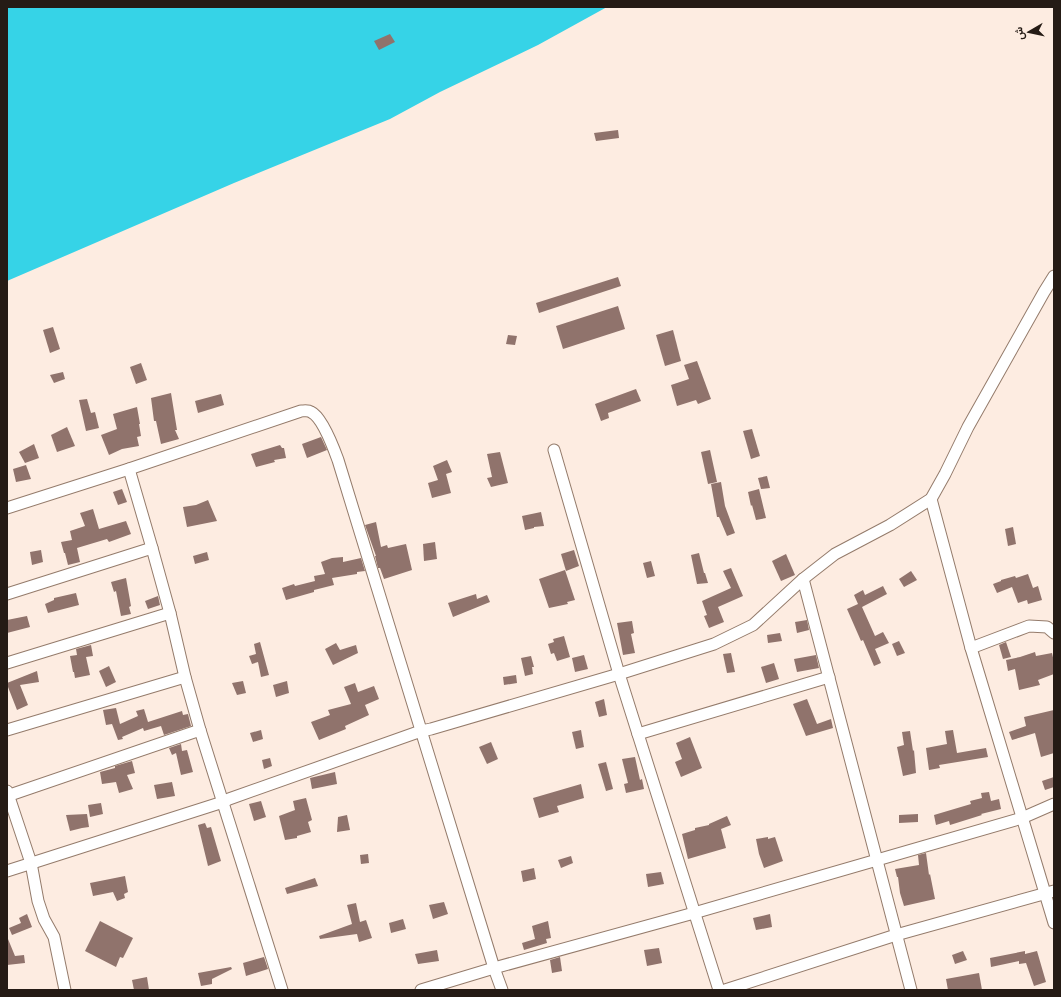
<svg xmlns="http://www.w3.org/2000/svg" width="1061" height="997" viewBox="0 0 1061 997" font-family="'Sofia Sans Condensed',Vazirmatn,sans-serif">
<rect width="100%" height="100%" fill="#fdece1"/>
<path fill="#36d3e7" d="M7,7H607L538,45L440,92L390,119L234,183L7,281Z"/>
<g fill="#90736c">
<path d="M390,34L395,42L379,50L374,41Z"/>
<path d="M618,130L619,138L596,141L594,133Z"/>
<path d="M618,277L621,286L539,313L536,303Z"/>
<path d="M618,306L625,329L563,349L556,326Z"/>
<path d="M53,327L60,349L50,353L43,330Z"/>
<path d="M673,330L681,361L665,366L656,335Z"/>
<path d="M508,335L517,336L515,345L506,344Z"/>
<path d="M697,361L711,399L698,404L696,400L677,406L671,385L689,379L684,365Z"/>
<path d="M141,363L147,380L136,384L130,367Z"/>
<path d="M63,372L65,379L54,383L50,375Z"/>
<path d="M636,389L641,401L608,413L609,418L601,421L595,404Z"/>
<path d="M171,393L177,430H175L179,439L161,444L156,421H154L151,398Z"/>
<path d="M221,394L224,405L198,413L195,401Z"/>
<path d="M87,399L91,413L95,412L99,428L86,431L79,400Z"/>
<path d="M137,407L140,424H139L141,436L137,437L139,446L122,449L109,455L101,435L117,429L113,414Z"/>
<path d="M67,427L75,446L57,452L51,435Z"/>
<path d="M752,429L760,456L751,459L743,431Z"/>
<path d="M321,437L327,450L307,458L302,444Z"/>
<path d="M34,444L39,458L25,463L19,452Z"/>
<path d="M280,445L282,448H284L286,458L274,460L275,462L256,467L251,454Z"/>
<path d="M710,450L717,482L708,484L701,452Z"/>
<path d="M500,452L508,483L491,487L487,478L492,477L487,454Z"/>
<path d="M447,460L452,472L446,474L451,493L432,498L428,483L438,480L433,466Z"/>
<path d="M26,465L31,479L16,482L13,469Z"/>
<path d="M767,476L770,488L761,489L758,478Z"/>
<path d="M721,482L725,506L735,533L727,536L719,517H717L711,484Z"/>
<path d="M122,489L127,502L118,505L113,492Z"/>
<path d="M759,489L766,518L756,520L752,505L751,506L748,492Z"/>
<path d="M208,500L217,521L187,527L183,507L196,505Z"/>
<path d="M93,509L99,529L126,521L131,534L109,542L107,539L77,548L80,562L68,565L65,553H64L61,542L72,540L70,531L85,526L80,513Z"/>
<path d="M541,512L544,526L534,527V528L525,530L522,516Z"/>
<path d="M376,522L381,547L387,545L388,548L406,544L412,570L384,579L380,568H378L375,556H376L365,525Z"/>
<path d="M1013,527L1016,544L1008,546L1005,529Z"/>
<path d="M435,542L437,559L424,561L423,544Z"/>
<path d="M41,550L43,562L32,565L30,552Z"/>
<path d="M574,550L579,566L566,571L561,554Z"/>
<path d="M207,552L209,560L195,564L193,556Z"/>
<path d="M699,553L704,573H705L708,583L697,584L691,555Z"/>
<path d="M786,554L795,575L781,581L772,561Z"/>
<path d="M343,557V562L361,558L365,571L357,572V574L332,578L334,585L314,590V592L286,600L282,588L294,584L295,586L315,581L314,576L325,574L321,562L332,558Z"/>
<path d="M651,561L655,576L647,578L643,563Z"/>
<path d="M731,568L743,596L718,607L724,622L709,628L704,616L707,615L702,601L731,588L723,571Z"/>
<path d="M565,570L575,600L567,602L568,604L549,608L539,579Z"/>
<path d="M911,571L917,580L904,587L899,579Z"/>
<path d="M1028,574L1033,588L1038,586L1042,600L1028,604L1027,600L1018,603L1012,587L997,593L993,584L1001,581V580L1015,576L1016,578Z"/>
<path d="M126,578L131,606L129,607L131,614L121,616L116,591L114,592L111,582Z"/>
<path d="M883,586L887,594L862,607L875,636L883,632L889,643L875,649L881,663L874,666L863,640L861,641L847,609L858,604L854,595L863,590L865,595Z"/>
<path d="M76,593L79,605L48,613L45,604L54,600V598Z"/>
<path d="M476,594L477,599L487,595L490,602L453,617L448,603Z"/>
<path d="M158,596L160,605L148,609L145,601Z"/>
<path d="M27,616L30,627L7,633V620Z"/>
<path d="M807,620L809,630L797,633L795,622Z"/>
<path d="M632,621L634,633L631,634L635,653L623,655L617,623Z"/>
<path d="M780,633L782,641L768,643L767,635Z"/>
<path d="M564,636L570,657L557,661L554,653L551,654L548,644L554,642L553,639Z"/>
<path d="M899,641L905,653L897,656L892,644Z"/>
<path d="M260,642L269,675L261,677L258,662L252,664L249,656L256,654L254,644Z"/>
<path d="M1006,642L1011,657L1003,659L999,645Z"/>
<path d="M336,643L340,650L356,645L358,653L333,665L325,649Z"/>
<path d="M91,645L93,656L86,657L90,675L75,678L74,672H73L70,656L77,655L76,649Z"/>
<path d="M1035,652L1036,656L1052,653L1054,662V674L1038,680L1040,685L1019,690L1015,669L1008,671L1006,660L1020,657Z"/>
<path d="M731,653L735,672L727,673L723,654Z"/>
<path d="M584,655L588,669L575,672L572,658Z"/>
<path d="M816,655L819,668L797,672L794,659Z"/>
<path d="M531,656L534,667H532L533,674L525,676L521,658Z"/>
<path d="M774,663L779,679L766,683L761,667Z"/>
<path d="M109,666L116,682L106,687L99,671Z"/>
<path d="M37,671L39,682L20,685L28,705L17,710L8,687L7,688V683Z"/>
<path d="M516,675L517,683L504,685L503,677Z"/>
<path d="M243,681L246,693L237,695L232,683Z"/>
<path d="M287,681L289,693L276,697L273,685Z"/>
<path d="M355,683L358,692L374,686L379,699L365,705L369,715L345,726L346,729L319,740L311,722L330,715L328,710L351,704L344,687Z"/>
<path d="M604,699L607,715L599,717L595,702Z"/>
<path d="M807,699L817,724L831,719L833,728L806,736L793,704Z"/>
<path d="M116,708L120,724L138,716L136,711L144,709L148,722L182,711L183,715L188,714L191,726L164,735L161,726L144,731L143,728L122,737L123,739L118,740L112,724L106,725L103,710Z"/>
<path d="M1054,710V753L1041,757L1035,733L1012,740L1009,732L1026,726L1024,717Z"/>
<path d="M261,730L263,739L253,742L250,733Z"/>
<path d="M581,730L584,747L576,749L572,732Z"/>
<path d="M953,730L957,753L986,748L988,757L939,765L940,768L929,770L926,748L947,744L945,731Z"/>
<path d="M910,731L913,751L914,750L916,773L903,776L897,747L904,745L902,732Z"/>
<path d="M690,737L702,768L681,777L675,762L682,759L676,743Z"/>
<path d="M491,742L498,759L487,764L479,747Z"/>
<path d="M181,744L182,751L187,750L193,772L181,775L176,753L172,755L169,748Z"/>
<path d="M635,757L640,780L642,779L644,789L626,793L624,784L628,783L622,759Z"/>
<path d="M270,758L272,766L264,769L262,760Z"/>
<path d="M132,761L135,773L127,775L133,789L119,793L116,782L102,784L100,772L115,768V766Z"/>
<path d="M606,762L613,789L606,791L598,764Z"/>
<path d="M335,772L337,784L312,789L310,778Z"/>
<path d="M1054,777V787L1045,790L1042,781Z"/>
<path d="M172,782L175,796L157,799L154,785Z"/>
<path d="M581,784L584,798L557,806L559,812L539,818L533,798Z"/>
<path d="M989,792L991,801L999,799L1001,809L981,814L982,815L950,825L949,821L936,825L934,815L971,804L970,801L982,798L981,793Z"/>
<path d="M306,798L312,820L308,822L311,832L297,836V838L285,840L279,816L295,810L293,801Z"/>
<path d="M261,801L266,817L254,821L249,804Z"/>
<path d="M101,803L103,814L90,817L88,805Z"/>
<path d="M87,814L89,827L82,828L70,831L66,815Z"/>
<path d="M918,814V822L899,823V815Z"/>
<path d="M347,815L350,830L337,832L338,817Z"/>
<path d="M727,816L731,825L721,829L726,848L688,859L682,834L695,830V828L709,825V824Z"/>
<path d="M205,823L207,828L211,827L221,861L208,866L198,825Z"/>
<path d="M768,837V839L775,837L783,861L764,868L759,854L756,839Z"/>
<path d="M926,853L929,875L930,874L935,899L904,906L900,893L898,877H897L895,869L919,865L918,855Z"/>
<path d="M368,854L369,863L361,864L360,855Z"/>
<path d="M571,856L573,863L561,868L558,860Z"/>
<path d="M534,868L536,879L523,882L521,871Z"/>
<path d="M661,872L664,884L648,887L646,874Z"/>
<path d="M125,876L128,892L124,894L125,898L117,901L113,892L93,896L90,883Z"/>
<path d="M315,878L318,886L287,894L285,888Z"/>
<path d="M444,902L448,914L433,919L429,905Z"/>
<path d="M356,903L360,922L366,920L372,938L359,942L357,934L320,939L319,936L352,924L347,905Z"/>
<path d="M27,914L32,927L12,935L9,928L21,923L19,918Z"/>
<path d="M770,914L772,927L756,930L753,918Z"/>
<path d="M403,919L406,929L391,933L389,923Z"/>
<path d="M100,921L133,938L123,958L120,957L116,967L85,951Z"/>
<path d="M548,921L551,938L546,939L547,943L524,950L522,943L535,939L532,926Z"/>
<path d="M8,939L15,956L24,955L25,963L7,965V940Z"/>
<path d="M659,948L662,963L647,966L644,950Z"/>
<path d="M437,950L439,961L418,964L415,954Z"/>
<path d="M963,951L967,960L955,964L952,955Z"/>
<path d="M1025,951V954L1037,951L1046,982L1034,986L1026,963L1019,964V961L991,967L990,958Z"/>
<path d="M264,957L268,969L246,976L243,963Z"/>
<path d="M560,957L562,971L552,973L550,960Z"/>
<path d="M231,967L232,969L212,979V984L201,986L198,973Z"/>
<path d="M979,973L982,990H948L946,979Z"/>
<path d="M147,977L149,990H134L132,980Z"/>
</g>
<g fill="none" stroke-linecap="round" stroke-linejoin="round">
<defs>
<g id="minor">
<path d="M554,450L619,674L719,990"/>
<path d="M129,469L152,548L170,613L185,677L200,730L282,990"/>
<path d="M931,499L971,648L1054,923"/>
<path d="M7,508L129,469L301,411C304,411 308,410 311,412C322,417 334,449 338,460L494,968L502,990"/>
<path d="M803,579L911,990"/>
<path d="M7,594L152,548"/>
<path d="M971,648L1029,626L1047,627L1054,633"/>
<path d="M7,663L170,613"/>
<path d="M7,730L185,677"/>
<path d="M638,734L829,677"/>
<path d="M7,791L31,863L38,901L44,919L54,937L65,990"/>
<path d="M7,796L200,730"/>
<path d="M7,871L223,802L229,799L421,731L431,729L619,674L714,644L753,625L803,579L835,554L890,525L931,499L945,474L968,427L1044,292L1054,276"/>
<path d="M421,990L494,968L694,913L877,860L1022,818L1054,804"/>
<path d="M725,990L896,935L1054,891"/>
</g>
</defs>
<use href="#minor" stroke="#947b6b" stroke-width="13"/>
<use href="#minor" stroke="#fff" stroke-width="11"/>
</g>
<rect width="1061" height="997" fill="none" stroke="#251b15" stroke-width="16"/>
<g transform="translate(1029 32) rotate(261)" stroke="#fdece1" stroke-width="3" paint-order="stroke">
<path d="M0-3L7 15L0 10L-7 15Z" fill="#251b15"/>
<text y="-6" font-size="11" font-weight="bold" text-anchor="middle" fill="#251b15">ش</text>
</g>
</svg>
